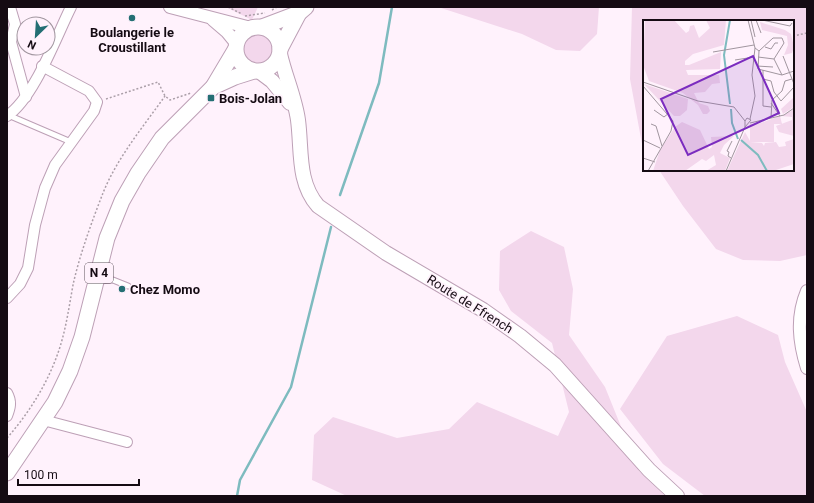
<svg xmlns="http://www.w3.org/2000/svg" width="814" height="503" viewBox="0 0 814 503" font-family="Roboto,sans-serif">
<rect width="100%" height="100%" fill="#fff2fc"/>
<g fill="#f3d7ec">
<path d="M226,7H258L252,20Z"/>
<path d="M438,7H599L597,34L580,51L556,50L522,34Z"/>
<path d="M632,7H807V255L780,261L743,260L716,249L683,206L659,170H793V21H644V147L642,144L630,79Z"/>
<circle cx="257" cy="49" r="18"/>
<path d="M531,231L564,247L573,289L569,335L605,387L639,471L665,496H347L312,480L314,435L333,417L397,438L449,429L477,402L558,436L569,412L552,343L511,311L499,290L500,251Z"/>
<path d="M737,316L778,335L785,362L807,412V496H705L663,464L620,409L667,336Z"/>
</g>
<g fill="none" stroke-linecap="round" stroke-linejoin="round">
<g stroke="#7ebbbf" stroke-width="2.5">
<path d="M340,195L379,83L392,7"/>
<path d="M237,496L240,480L291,387L331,227"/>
</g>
<defs>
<g id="service">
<path d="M8,115L71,142"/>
<path d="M98,281L113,280L128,286"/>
</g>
<g id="minor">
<path d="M10,7L15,24L11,42L26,97"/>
<path d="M7,116C34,98 56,37 71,7"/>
<path d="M7,298L20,284L28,268L35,225L45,188L55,165L94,111L97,102L89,91L42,66"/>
<path d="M7,393C12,402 10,408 7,416"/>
<path d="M43,420L127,442"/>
</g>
<g id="tertiary">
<path d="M170,7L251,28"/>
<path d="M213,20L227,32L236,43"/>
<path d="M807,291C796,317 799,342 807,368"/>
</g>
<g id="secondary">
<path d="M280,54C285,76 295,98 298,120C302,150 297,182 318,206L386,253L483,310L520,336L555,365L649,470L677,496"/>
<path d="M260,72L272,81L290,103"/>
</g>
<g id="primary">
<circle cx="258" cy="49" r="22"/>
<path d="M262,27L299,13L306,7"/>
<path d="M280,49L299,13"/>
<path d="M213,87L235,77L254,71"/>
<path d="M7,473L55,402L70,371L82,337L107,238L122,201L138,173L162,138L213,87L235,50"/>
</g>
</defs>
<use href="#service" stroke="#bda0b6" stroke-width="7"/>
<use href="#minor" stroke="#bda0b6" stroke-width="12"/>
<use href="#tertiary" stroke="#bda0b6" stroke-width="14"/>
<use href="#secondary" stroke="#bda0b6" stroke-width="16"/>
<use href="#primary" stroke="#bda0b6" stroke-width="17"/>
<g stroke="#ab9fa8" stroke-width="1.5" stroke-dasharray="2 2" stroke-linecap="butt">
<path d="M228,7L242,14"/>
<path d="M272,10L277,7"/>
<path d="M245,16L265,13"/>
<path d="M793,36L807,33"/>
<path d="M106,99L158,82L165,96L170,100L191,93"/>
<path d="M7,438C29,413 48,383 59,350C66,329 69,307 73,285C79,257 92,221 103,193C117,158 143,127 165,96"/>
</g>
<use href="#service" stroke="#fff" stroke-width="5"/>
<use href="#minor" stroke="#fff" stroke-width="10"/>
<use href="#tertiary" stroke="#fff" stroke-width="12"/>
<use href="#secondary" stroke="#fff" stroke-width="14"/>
<use href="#primary" stroke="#fff" stroke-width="15"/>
</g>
<g fill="#246f74" stroke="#fff2fc" stroke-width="1.5">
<circle cx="132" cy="18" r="4"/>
<rect x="207" y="94" width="8" height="8" rx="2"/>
<circle cx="122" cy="289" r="4"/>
</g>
<g text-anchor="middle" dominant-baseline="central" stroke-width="3.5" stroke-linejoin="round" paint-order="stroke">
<rect fill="#fff2fc" stroke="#5b5059" stroke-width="1" x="85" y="263" width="28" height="20" rx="3"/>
<g font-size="12" font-weight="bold" fill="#150b13">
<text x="99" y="273">N 4</text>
</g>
<g font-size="13" font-weight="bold" fill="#150b13" stroke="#fff2fc" text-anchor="start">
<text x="132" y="32" text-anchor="middle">Boulangerie le<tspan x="132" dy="15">Croustillant</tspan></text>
<text x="219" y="98">Bois-Jolan</text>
<text x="130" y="289">Chez Momo</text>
</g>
<g font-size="13" fill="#150b13" stroke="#fff2fc">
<text transform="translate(470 304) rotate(32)">Route de Ffrench</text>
</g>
</g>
<g transform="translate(643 20)">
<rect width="151" height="151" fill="#fff2fc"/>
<path d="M2,0H31L43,13L46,11L47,6L51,5L56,18L67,8L63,0H83L81,25L50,34L42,41V45H46L78,32L77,49L43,50L45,55H76L77,63L69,64L62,72L51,73L56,83L65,86L67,91L64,94H60L55,85L40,73L6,61L0,45ZM117,2L142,10L148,14L151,27L149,33L141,35L145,25L144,16L119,10ZM1,64L45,79L44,90L37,96H31ZM150,78L151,87L140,94L138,89ZM151,89V116L136,112L133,106L149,100V97L139,96ZM137,96L139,104H131V122H107L119,123L121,126L122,123L133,122L136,127L143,126L142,122L151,119V144L130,151H84L102,112L107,121V104H115ZM39,102L57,110L66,129L69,127L68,117L91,116L81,125L77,133L87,138L82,151H63L73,145L71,135L63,141L59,139L42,151H10L17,130L32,107Z" fill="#f3d7ec"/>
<path fill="none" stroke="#7ebbbf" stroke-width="2" d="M87,0L81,35L87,84M88,89L89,103L95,119M98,120L115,135L124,151"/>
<path fill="none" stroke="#a1969f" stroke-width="1" d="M105,0L112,28L109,55L112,76L107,99M108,0L112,17M113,0L118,13M119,0L147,6L149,3M122,27L128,29L132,23H135M112,28L116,31L115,49L139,55L151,51M116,31L130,18H139L141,23L131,39M70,32L111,25M140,36L151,64M115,37L131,39L139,55M92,40L111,37M114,46L130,47M120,50V59L128,61L131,72L138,81L151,67M120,59V86L128,87M0,62L55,81L91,87L102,101V107M0,66L30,101L28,111L5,151M128,83L137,96M11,90L21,97L26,93M128,98L129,80L139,71L142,61L149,59M107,103L141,95L151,88M8,104L13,106L19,126M0,120L17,128M0,138L12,142M88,138L85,136L86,132L84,131L89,121M83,151L102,107L108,100L104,98L102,101"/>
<path fill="#7b2cbf" fill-opacity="0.15" stroke="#7b2cbf" stroke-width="2" d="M110,36L136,93L45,135L18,79Z"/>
<rect width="151" height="151" fill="none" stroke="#150b13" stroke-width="2"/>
</g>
<rect width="814" height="503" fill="none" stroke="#150b13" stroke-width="16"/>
<g transform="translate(36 36) rotate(205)"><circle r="19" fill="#fff2fc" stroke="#a1969f"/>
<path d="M0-3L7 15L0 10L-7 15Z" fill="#246f74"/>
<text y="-6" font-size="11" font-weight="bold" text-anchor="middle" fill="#150b13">N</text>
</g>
<path d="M18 479v6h121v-6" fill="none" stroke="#150b13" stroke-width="2"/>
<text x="24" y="479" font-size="12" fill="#150b13" stroke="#fff2fc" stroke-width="3" paint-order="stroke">100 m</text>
</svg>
